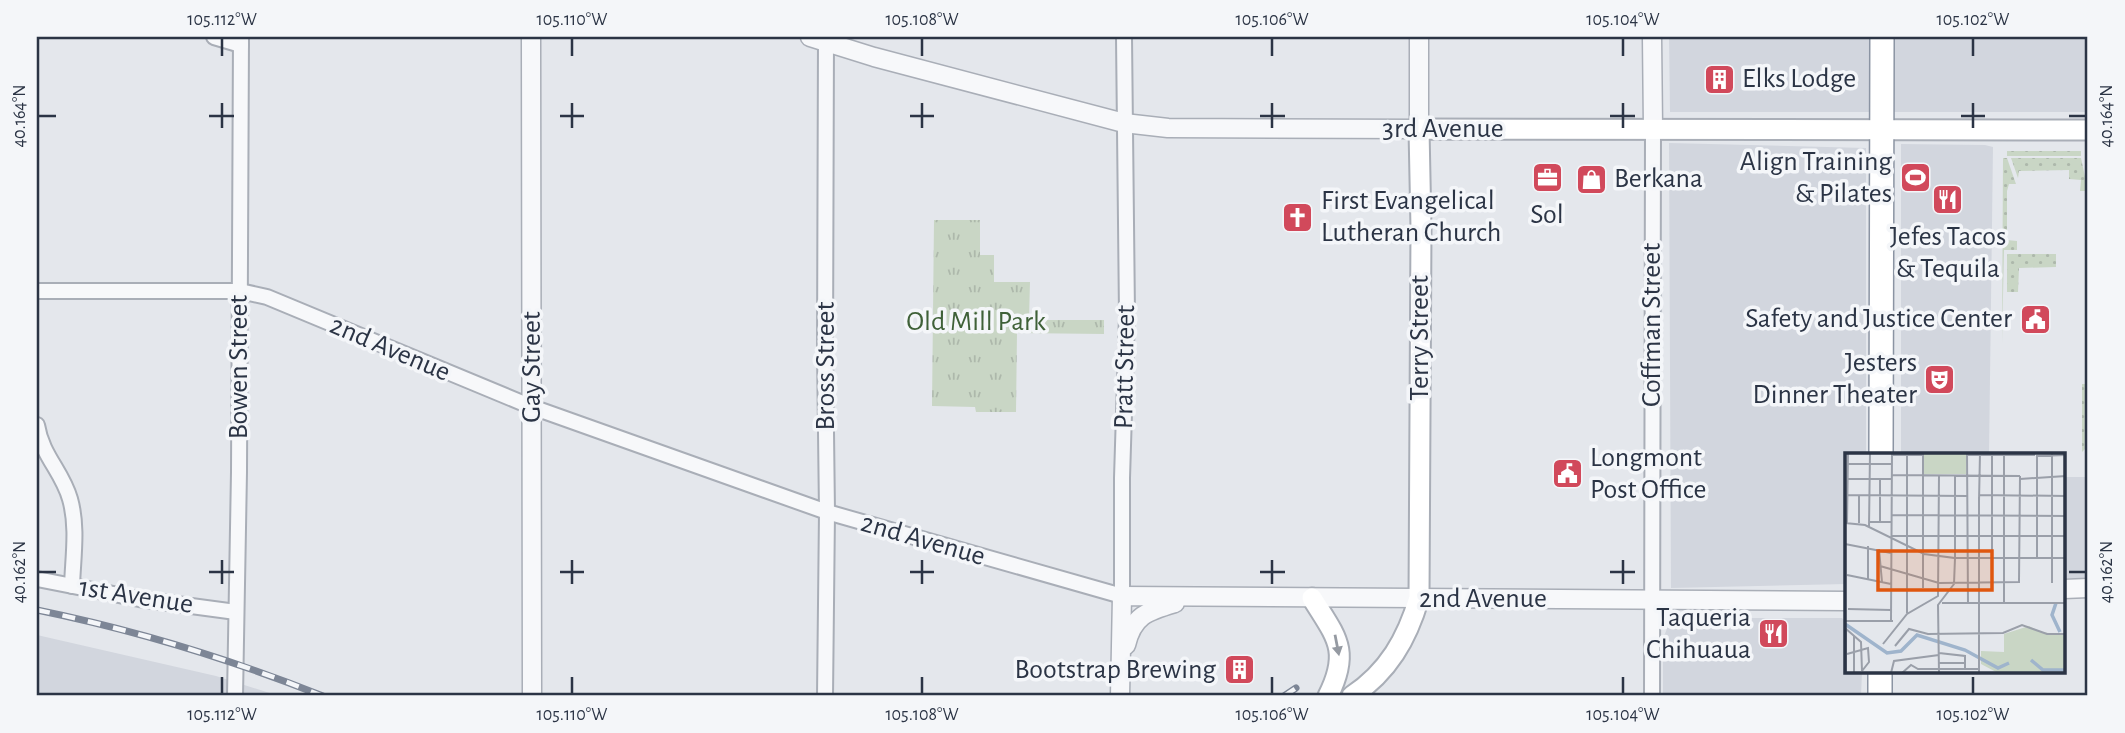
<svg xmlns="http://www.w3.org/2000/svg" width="2125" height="733" viewBox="0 0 2125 733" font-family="'Alegreya Sans',sans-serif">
<defs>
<pattern id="grass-dots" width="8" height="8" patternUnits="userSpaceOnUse" patternTransform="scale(1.75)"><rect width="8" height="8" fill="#c9d6c5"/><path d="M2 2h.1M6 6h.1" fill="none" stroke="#adb8ab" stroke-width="1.8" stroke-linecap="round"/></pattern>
<pattern id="park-tufts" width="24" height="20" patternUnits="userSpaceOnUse" patternTransform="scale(1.75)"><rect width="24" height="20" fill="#c9d6c5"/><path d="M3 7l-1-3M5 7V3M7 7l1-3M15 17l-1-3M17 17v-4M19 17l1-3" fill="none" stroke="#adb8ab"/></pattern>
</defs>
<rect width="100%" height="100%" fill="#e4e7ec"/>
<g fill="#d2d6de">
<path d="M1669,37H2088V112H1670Z"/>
<path d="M1669,143L1866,148V455H1847V584L1671,588Z"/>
<path d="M1901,144L1985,145L1993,147L1989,455H1901Z"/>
<rect x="2064" y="477" width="24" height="101"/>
<path d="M1671,618H1842L1847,623V672H1862L1861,696H1663V639Z"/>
<path d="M37,635L216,676L279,696H37Z"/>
</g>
<g fill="url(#grass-dots)">
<rect x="2007" y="151" width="74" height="5"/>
<path d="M2003,158H2007L2016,184H2009L2007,191V240L2017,241V250H2004L2002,344Z"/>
<path d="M2011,158H2081L2088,191H2080L2081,180L2069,179V170L2019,171L2018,178Z"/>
<path d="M2007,254H2056V267L2019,268L2018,292H2007Z"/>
<path d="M2082,384H2088V390L2087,447L2082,452Z"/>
</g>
<path fill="url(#park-tufts)" d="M934,220H980V255H994V282H1030L1029,320H1104V334L1017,333L1016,412H976L975,407L932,406Z"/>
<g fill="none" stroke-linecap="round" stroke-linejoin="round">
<defs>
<g id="minor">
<path d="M214,37L241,45"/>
<path d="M37,291H240L267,297L532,407L827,512L1122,596V478L1127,315L1124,37"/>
<path d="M37,425C42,456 62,471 70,499C78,527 73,557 72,586"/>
<path d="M37,579L139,599L236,612"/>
<path d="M235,696L239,472L241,37"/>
<path d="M825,696L827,512L825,352L826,37"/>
<path d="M1652,696L1653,128"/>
</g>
<g id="tertiary">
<path d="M531,37L532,696"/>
<path d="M810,37L874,57L1124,123L1168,128L1419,129V37"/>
<path d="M1652,37L1653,128"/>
<path d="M2064,589L2088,588"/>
<path d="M1126,645C1133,615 1148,611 1175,603"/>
<path d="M1120,696L1122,596L1847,601"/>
</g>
<g id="secondary">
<path d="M1312,598C1336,637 1351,650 1328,696"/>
<path d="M1352,696C1388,672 1407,639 1419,598L1421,228L1419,129L2088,130"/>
</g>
<g id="trunk">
<path d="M1881,455L1882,37"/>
<path d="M1880,696V672"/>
</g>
</defs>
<use href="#minor" stroke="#a9aeb7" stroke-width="18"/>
<use href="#tertiary" stroke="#a9aeb7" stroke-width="21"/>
<use href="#secondary" stroke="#a9aeb7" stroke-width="23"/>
<use href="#trunk" stroke="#8b94a3" stroke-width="26"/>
<use href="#minor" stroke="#f7f8fa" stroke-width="14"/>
<use href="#tertiary" stroke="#f7f8fa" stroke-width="18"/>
<use href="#secondary" stroke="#fff" stroke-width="19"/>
<use href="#trunk" stroke="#fff" stroke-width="23"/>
<defs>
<g id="rail">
<path d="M37,610C135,630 230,659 323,696"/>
<path d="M1284,696L1296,688"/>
</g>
</defs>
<use href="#rail" stroke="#7d8696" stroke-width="7"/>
<use href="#rail" stroke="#f4f6f9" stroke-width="4.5" stroke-dasharray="13" stroke-linecap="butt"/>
</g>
<defs><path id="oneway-solid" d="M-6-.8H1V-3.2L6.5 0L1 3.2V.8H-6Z" transform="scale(1.75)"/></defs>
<use fill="#959aa2" href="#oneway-solid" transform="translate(1337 645) rotate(79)"/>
<path fill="none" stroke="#2b3445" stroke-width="2.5" d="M222,38V56M572,38V56M922,38V56M1272,38V56M1623,38V56M1973,38V56M222,103V128M572,103V128M922,103V128M1272,103V128M1623,103V128M1973,103V128M38,116H56M209,116H234M560,116H584M910,116H934M1260,116H1285M1610,116H1635M1961,116H1985M2069,116H2086M222,560V584M572,560V584M922,560V584M1272,560V584M1623,560V584M38,572H56M209,572H234M560,572H584M910,572H934M1260,572H1285M1610,572H1635M2069,572H2086M222,677V694M572,677V694M922,677V694M1272,677V694M1623,677V694M1973,677V694"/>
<defs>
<symbol id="building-square" viewBox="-11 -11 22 22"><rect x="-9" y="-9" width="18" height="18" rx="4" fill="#d1495b" stroke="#f4f6f9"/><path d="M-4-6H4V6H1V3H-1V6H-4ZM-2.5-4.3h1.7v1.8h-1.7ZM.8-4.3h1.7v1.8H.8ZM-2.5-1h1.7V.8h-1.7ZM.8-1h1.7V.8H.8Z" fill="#fff"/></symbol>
<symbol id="office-square" viewBox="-11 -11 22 22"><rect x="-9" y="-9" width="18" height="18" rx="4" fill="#d1495b" stroke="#f4f6f9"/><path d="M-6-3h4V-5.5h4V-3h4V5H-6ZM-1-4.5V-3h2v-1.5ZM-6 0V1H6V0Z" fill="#fff"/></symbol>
<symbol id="stadium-square" viewBox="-11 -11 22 22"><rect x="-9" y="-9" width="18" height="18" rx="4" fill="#d1495b" stroke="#f4f6f9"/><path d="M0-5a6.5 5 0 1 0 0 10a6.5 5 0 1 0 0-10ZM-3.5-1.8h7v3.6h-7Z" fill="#fff"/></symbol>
<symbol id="shop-square" viewBox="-11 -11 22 22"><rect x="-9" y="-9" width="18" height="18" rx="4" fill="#d1495b" stroke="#f4f6f9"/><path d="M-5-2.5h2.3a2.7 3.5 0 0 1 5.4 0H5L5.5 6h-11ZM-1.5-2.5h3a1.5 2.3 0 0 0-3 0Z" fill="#fff"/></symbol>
<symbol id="restaurant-square" viewBox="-11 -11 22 22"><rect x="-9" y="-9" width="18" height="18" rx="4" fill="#d1495b" stroke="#f4f6f9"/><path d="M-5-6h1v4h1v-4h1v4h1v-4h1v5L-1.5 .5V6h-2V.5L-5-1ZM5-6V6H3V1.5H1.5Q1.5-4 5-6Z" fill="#fff"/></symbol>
<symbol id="church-square" viewBox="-11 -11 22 22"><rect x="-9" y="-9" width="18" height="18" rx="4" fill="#d1495b" stroke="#f4f6f9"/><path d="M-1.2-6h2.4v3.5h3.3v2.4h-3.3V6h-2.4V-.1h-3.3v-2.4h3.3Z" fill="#fff"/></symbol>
<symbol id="civic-square" viewBox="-11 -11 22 22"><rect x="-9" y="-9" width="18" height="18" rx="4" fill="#d1495b" stroke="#f4f6f9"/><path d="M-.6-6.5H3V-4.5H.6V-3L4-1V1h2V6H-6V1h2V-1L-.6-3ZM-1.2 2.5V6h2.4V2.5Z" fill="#fff"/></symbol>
<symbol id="theatre-square" viewBox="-11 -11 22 22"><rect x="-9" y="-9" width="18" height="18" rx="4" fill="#d1495b" stroke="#f4f6f9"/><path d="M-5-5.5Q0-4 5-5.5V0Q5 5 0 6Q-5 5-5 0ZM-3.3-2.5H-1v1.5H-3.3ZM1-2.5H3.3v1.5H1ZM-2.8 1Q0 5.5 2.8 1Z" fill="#fff"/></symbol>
</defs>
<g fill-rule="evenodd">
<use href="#building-square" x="1702" y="62" width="35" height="35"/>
<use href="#office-square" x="1530" y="160" width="35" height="35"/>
<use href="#stadium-square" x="1898" y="160" width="35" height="35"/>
<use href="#shop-square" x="1574" y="162" width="35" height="35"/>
<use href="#restaurant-square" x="1930" y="182" width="35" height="35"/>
<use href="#church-square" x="1280" y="200" width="35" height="35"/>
<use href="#civic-square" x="2018" y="302" width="35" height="35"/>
<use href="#theatre-square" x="1922" y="362" width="35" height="35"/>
<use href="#civic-square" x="1550" y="456" width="35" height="35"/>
<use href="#restaurant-square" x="1756" y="616" width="35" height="35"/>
<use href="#building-square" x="1222" y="652" width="35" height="35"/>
</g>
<g text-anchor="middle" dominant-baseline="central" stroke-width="7" stroke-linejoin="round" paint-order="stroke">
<g font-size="28" fill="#2b3445" stroke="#f4f6f9" text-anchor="end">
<text x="1742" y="79" text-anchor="start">Elks Lodge</text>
<text x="1892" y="162">Align Training<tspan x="1892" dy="32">&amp; Pilates</tspan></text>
<text x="1614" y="179" text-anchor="start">Berkana</text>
<text x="1321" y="201" text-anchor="start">First Evangelical<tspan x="1321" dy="32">Lutheran Church</tspan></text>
<text x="1547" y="215" text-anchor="middle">Sol</text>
<text x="1948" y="237" text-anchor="middle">Jefes Tacos<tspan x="1948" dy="32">&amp; Tequila</tspan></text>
<text x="2012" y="319">Safety and Justice Center</text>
<text x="1917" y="363">Jesters<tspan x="1917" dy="32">Dinner Theater</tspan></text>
<text x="1590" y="458" text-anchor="start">Longmont<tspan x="1590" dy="32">Post Office</tspan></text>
<text x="1751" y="618">Taqueria<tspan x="1751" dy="32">Chihuaua</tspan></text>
<text x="1216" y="670">Bootstrap Brewing</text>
</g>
<g font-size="28" fill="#2b3445" stroke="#f4f6f9">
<text x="1443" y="129">3rd Avenue</text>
<text transform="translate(1652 325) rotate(-90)">Coffman Street</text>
<text transform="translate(1420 338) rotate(-90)">Terry Street</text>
<text transform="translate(390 349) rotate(23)">2nd Avenue</text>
<text transform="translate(826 366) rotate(-90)">Bross Street</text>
<text transform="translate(239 367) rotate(-90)">Bowen Street</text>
<text transform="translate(532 367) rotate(-90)">Gay Street</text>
<text transform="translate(1125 367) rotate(-89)">Pratt Street</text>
<text transform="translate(923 540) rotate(16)">2nd Avenue</text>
<text transform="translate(136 596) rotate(9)">1st Avenue</text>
<text x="1483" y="599">2nd Avenue</text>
</g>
<g font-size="28" fill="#3f6138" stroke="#f4f6f9">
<text x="976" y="322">Old Mill Park</text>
</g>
</g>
<g transform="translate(1845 453)">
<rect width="220" height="220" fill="#e4e7ec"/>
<path d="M79,0H121V21H79ZM184,173L196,179L220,182V220H153L136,211V198L159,199V181Z" fill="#c9d6c5"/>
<path fill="none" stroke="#9fb4cc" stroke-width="3.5" d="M211,150L207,162L215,179M0,171L42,200L56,198L72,182L120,197L153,215L164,210M186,207L198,217H221"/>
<path fill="none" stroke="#9a9fa9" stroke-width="2" d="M122,0L123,150M147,0V110M47,2H78M122,2H190M3,11H47M47,22L175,23M2,26H47M175,26L221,23M2,42L122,43M134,42L221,43M134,48L135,0M47,62L221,63M24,69H47M35,69V26M0,70L20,72L79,101L110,105V22M2,70L3,0M14,70V42M24,74L25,0M46,83H221M0,91L46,100M34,96L37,129M192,105V3L221,2M35,113L94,130L174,129L175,23M2,122L46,131M23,126V93M207,130V1M78,135V0M97,150H221M159,150V0M3,156L46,157M62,160V0M0,168H48M46,168L47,0M0,175L16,189L17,218M38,191L62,161L93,143L94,22M50,193L64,176L83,181L158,180L177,172L202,181H221M94,200L120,203V216M2,201L23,195L24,209L17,218M93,210H120M1,220V176M9,220V183M46,220L49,208L94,202M57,220L66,212L73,216H133M94,220L93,152L109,131L110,105H221M134,220V44"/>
<path fill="#df570f" fill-opacity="0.15" stroke="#df570f" stroke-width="3.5" d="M33,98H147V137H33Z"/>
<rect width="220" height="220" fill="none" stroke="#2b3445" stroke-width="3.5"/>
</g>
<rect width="2125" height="733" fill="none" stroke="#f4f6f9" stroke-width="77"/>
<rect x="38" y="38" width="2048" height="656" fill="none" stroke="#2b3445" stroke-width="2.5"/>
<g font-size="18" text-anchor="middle" fill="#2b3445">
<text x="222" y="25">105.112°W</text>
<text x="572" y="25">105.110°W</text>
<text x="922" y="25">105.108°W</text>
<text x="1272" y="25">105.106°W</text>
<text x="1623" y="25">105.104°W</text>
<text x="1973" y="25">105.102°W</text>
<text transform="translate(19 116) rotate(-90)" y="6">40.164°N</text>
<text transform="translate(2106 116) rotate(-90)" y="6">40.164°N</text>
<text transform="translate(19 572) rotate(-90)" y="6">40.162°N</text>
<text transform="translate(2106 572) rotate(-90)" y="6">40.162°N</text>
<text x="222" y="720">105.112°W</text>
<text x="572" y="720">105.110°W</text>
<text x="922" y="720">105.108°W</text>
<text x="1272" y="720">105.106°W</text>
<text x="1623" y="720">105.104°W</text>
<text x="1973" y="720">105.102°W</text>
</g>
</svg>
